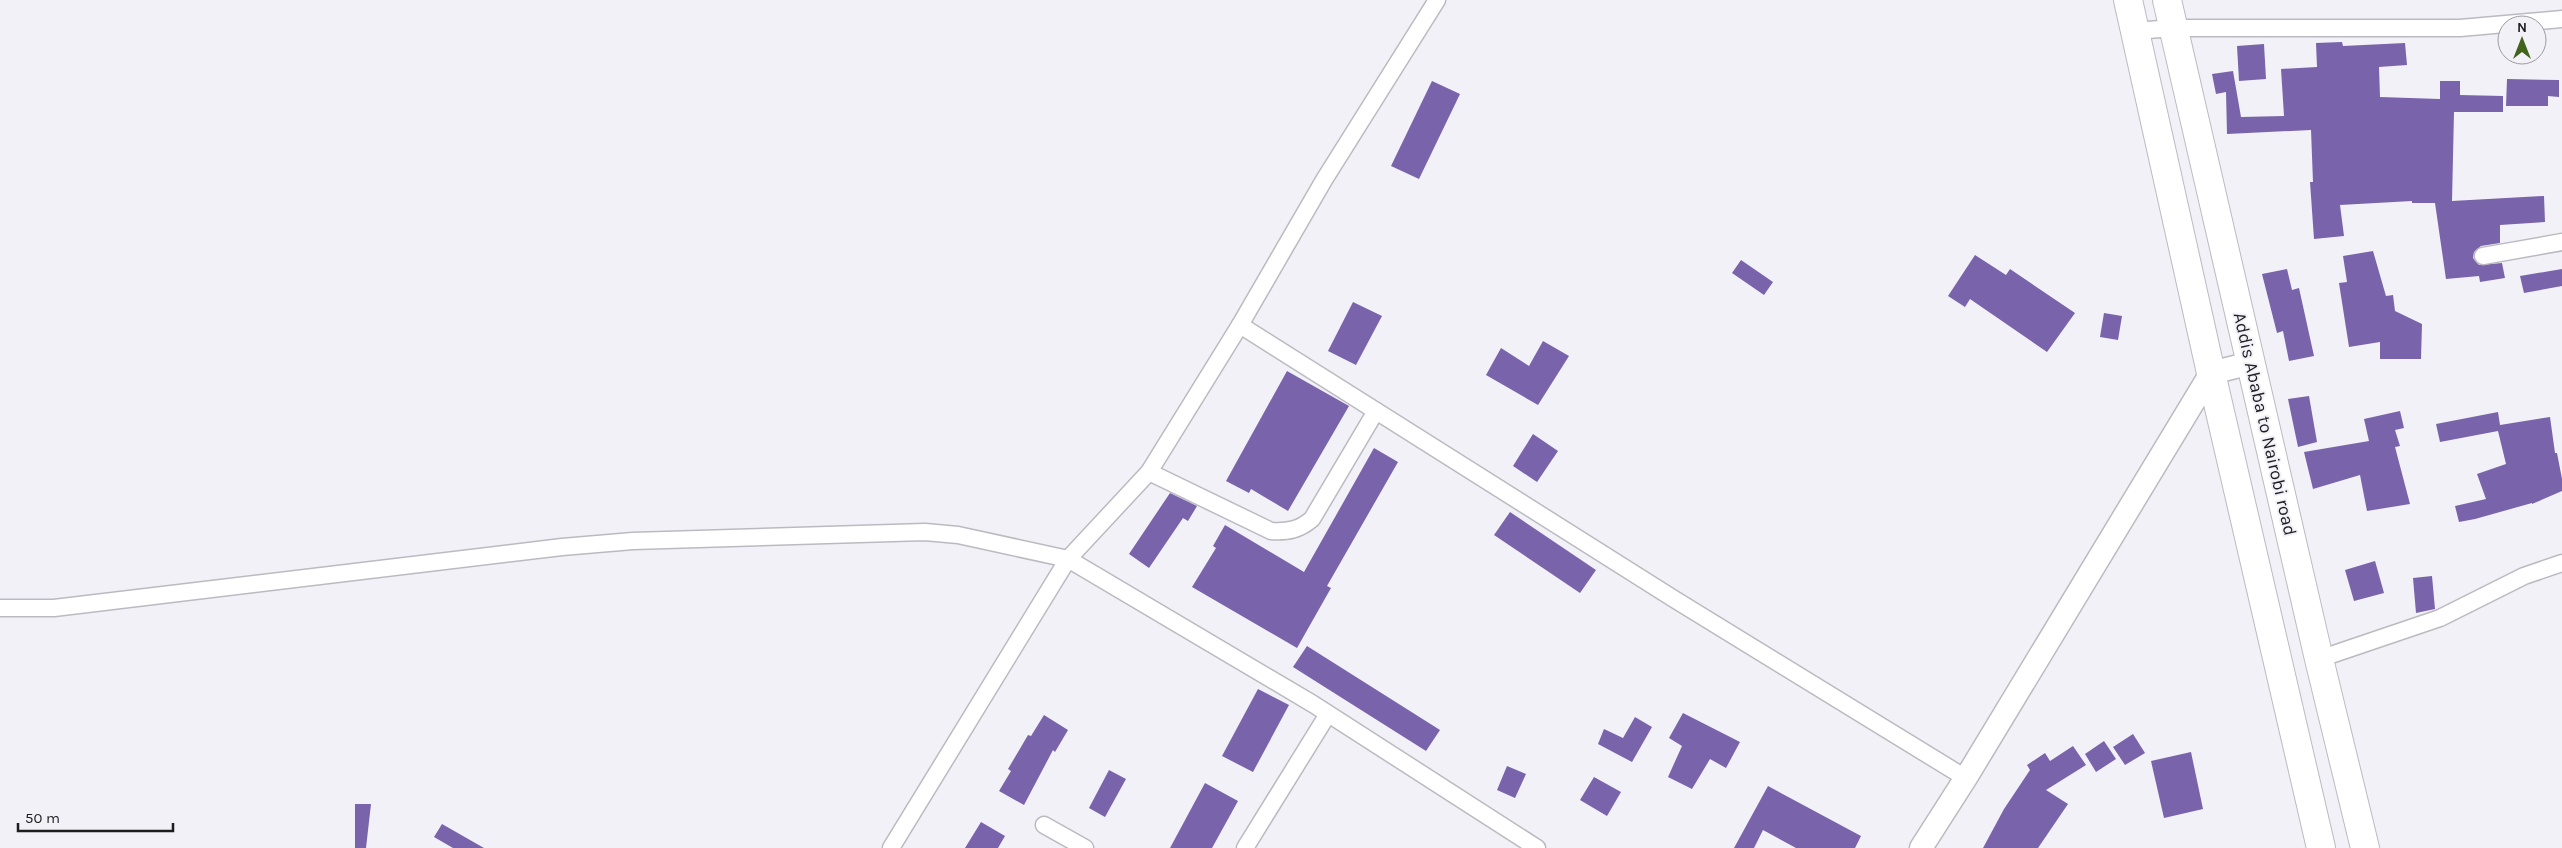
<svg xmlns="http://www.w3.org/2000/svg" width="2562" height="848" viewBox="0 0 2562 848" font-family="Karla,sans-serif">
<rect width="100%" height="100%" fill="#f2f1f8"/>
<g fill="#7963aa">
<path d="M2342,42L2343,46L2405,43L2407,65L2379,67L2380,97L2440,99V81H2460V95L2503,96V112H2454L2452,201L2544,196L2545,222L2500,225V243L2481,246L2474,252L2473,258L2479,265L2502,263L2505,278L2480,282L2479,276L2446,279L2435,203H2412V201L2340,205L2344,236L2314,239L2310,182H2313L2311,130L2227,134L2226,92L2216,94L2212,74L2233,71L2241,117L2284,116L2281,69L2317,67L2316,43Z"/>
<path d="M2264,44L2266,79L2239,81L2237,46Z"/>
<path d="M2507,79L2559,80V97L2548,96V106H2506Z"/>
<path d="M1432,81L1460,94L1419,179L1391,166Z"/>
<path d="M2373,251L2386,296L2393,295L2395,311L2422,324L2421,359H2380V342L2349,347L2339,283L2347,282L2343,256Z"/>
<path d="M1975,255L2006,275L2010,269L2075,313L2047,352L1970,299L1965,307L1948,296Z"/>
<path d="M1741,260L1773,282L1764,295L1732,273Z"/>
<path d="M2287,269L2292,290L2299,288L2314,356L2289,361L2283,331L2277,333L2262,274Z"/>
<path d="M2562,269V286L2524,293L2520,276Z"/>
<path d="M1353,302L1382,316L1356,365L1328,351Z"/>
<path d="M2104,313L2122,316L2118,340L2100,337Z"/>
<path d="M1543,341L1569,356L1538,405L1486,375L1501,348L1529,366Z"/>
<path d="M1287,371L1349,406L1288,511L1251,489L1249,493L1226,481Z"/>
<path d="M2309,396L2317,442L2298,447L2288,399Z"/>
<path d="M2400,411L2404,428L2395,430L2400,446L2395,447L2410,504L2367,511L2360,475L2313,489L2304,452L2369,441L2364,419Z"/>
<path d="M2498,412L2500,425L2550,417L2555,453H2557L2562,479V491L2532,504V503L2475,519L2459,522L2455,506L2486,499L2477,474L2506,464L2498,431L2440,442L2436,424Z"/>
<path d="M1533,434L1558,451L1537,482L1513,466Z"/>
<path d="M1374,448L1398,462L1327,586L1331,588L1297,648L1192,587L1216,548L1213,546L1225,525L1304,572Z"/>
<path d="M1170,493L1197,506L1188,521L1183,518L1149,568L1129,554Z"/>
<path d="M1510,512L1596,570L1580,593L1494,535Z"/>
<path d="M2375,561L2384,593L2354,601L2345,570Z"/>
<path d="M2432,576L2435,609L2416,613L2413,578Z"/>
<path d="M1307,646L1440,730L1426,751L1293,667Z"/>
<path d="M1258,689L1289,705L1253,772L1222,756Z"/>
<path d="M1683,713L1740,742L1726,768L1710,759L1692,789L1668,777L1682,746L1669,738Z"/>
<path d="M1044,715L1068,730L1055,752L1053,750L1024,805L999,791L1011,771L1008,769L1028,735L1031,736Z"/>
<path d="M1635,717L1652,727L1632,762L1598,744L1604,729L1623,738Z"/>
<path d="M2133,734L2145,753L2125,765L2113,747Z"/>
<path d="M2104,741L2116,759L2096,772L2085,754Z"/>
<path d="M2073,746L2086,765L2046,790L2068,804L2038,848H1983L2004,809L2030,770L2027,765L2045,753L2050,761Z"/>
<path d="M2191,752L2203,809L2164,818L2151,761Z"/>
<path d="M1507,766L1526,774L1515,798L1497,790Z"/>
<path d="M1109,770L1126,779L1105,817L1089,808Z"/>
<path d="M1594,777L1621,792L1607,816L1580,800Z"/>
<path d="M1205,783L1238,801L1212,848H1170Z"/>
<path d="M1768,786L1861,836L1855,848H1796L1763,830L1754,848H1734Z"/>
<path d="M355,804H371L366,848H355Z"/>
<path d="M981,822L1005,836L998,848H965Z"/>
<path d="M442,824L484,848H453L434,837Z"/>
</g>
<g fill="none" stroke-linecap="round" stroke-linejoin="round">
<defs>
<g id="minor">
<path d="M2135,31L2173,28H2460L2562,19"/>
<path d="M2483,256L2562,242"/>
<path d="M1240,325L1674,599L1964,777"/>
<path d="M1149,472L1271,531C1288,532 1299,530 1312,519L1376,411"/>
<path d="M0,608H54L562,547L633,541L925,532L958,535L1068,559L1313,704L1537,848"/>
<path d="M2319,659L2440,618L2524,576L2562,563"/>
<path d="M1044,825L1085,848"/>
<path d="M891,848L1068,559L1149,472L1240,325L1324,180L1437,0"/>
<path d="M1245,848L1328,714"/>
</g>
<path id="secondary" d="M1921,848L1967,776L2211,373L2251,363"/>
<g id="trunk">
<path d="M2128,0L2211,373L2321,848"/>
<path d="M2167,0L2319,659L2365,848"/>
</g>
</defs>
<use href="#minor" stroke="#bbbac1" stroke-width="19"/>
<use href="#secondary" stroke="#bbbac1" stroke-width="25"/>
<use href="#trunk" stroke="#bbbac1" stroke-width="30"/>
<use href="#minor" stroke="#fff" stroke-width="16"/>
<use href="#secondary" stroke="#fff" stroke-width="22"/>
<use href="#trunk" stroke="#fff" stroke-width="28"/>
</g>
<g text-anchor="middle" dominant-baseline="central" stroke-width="4" stroke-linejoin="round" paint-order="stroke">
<g font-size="18" fill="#1d1c1f" stroke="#f2f1f8">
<text transform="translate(2265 424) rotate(77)">Addis Ababa to Nairobi road</text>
</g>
</g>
<g transform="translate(2522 40)"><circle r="24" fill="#f2f1f8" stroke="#9d9ca1"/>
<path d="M0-4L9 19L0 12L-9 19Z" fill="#41631b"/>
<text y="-8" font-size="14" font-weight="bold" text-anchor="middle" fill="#1d1c1f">N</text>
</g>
<path d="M18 823v8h155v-8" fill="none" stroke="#1d1c1f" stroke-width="2.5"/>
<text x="25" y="823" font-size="15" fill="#1d1c1f" stroke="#f2f1f8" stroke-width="4" paint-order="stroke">50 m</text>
</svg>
